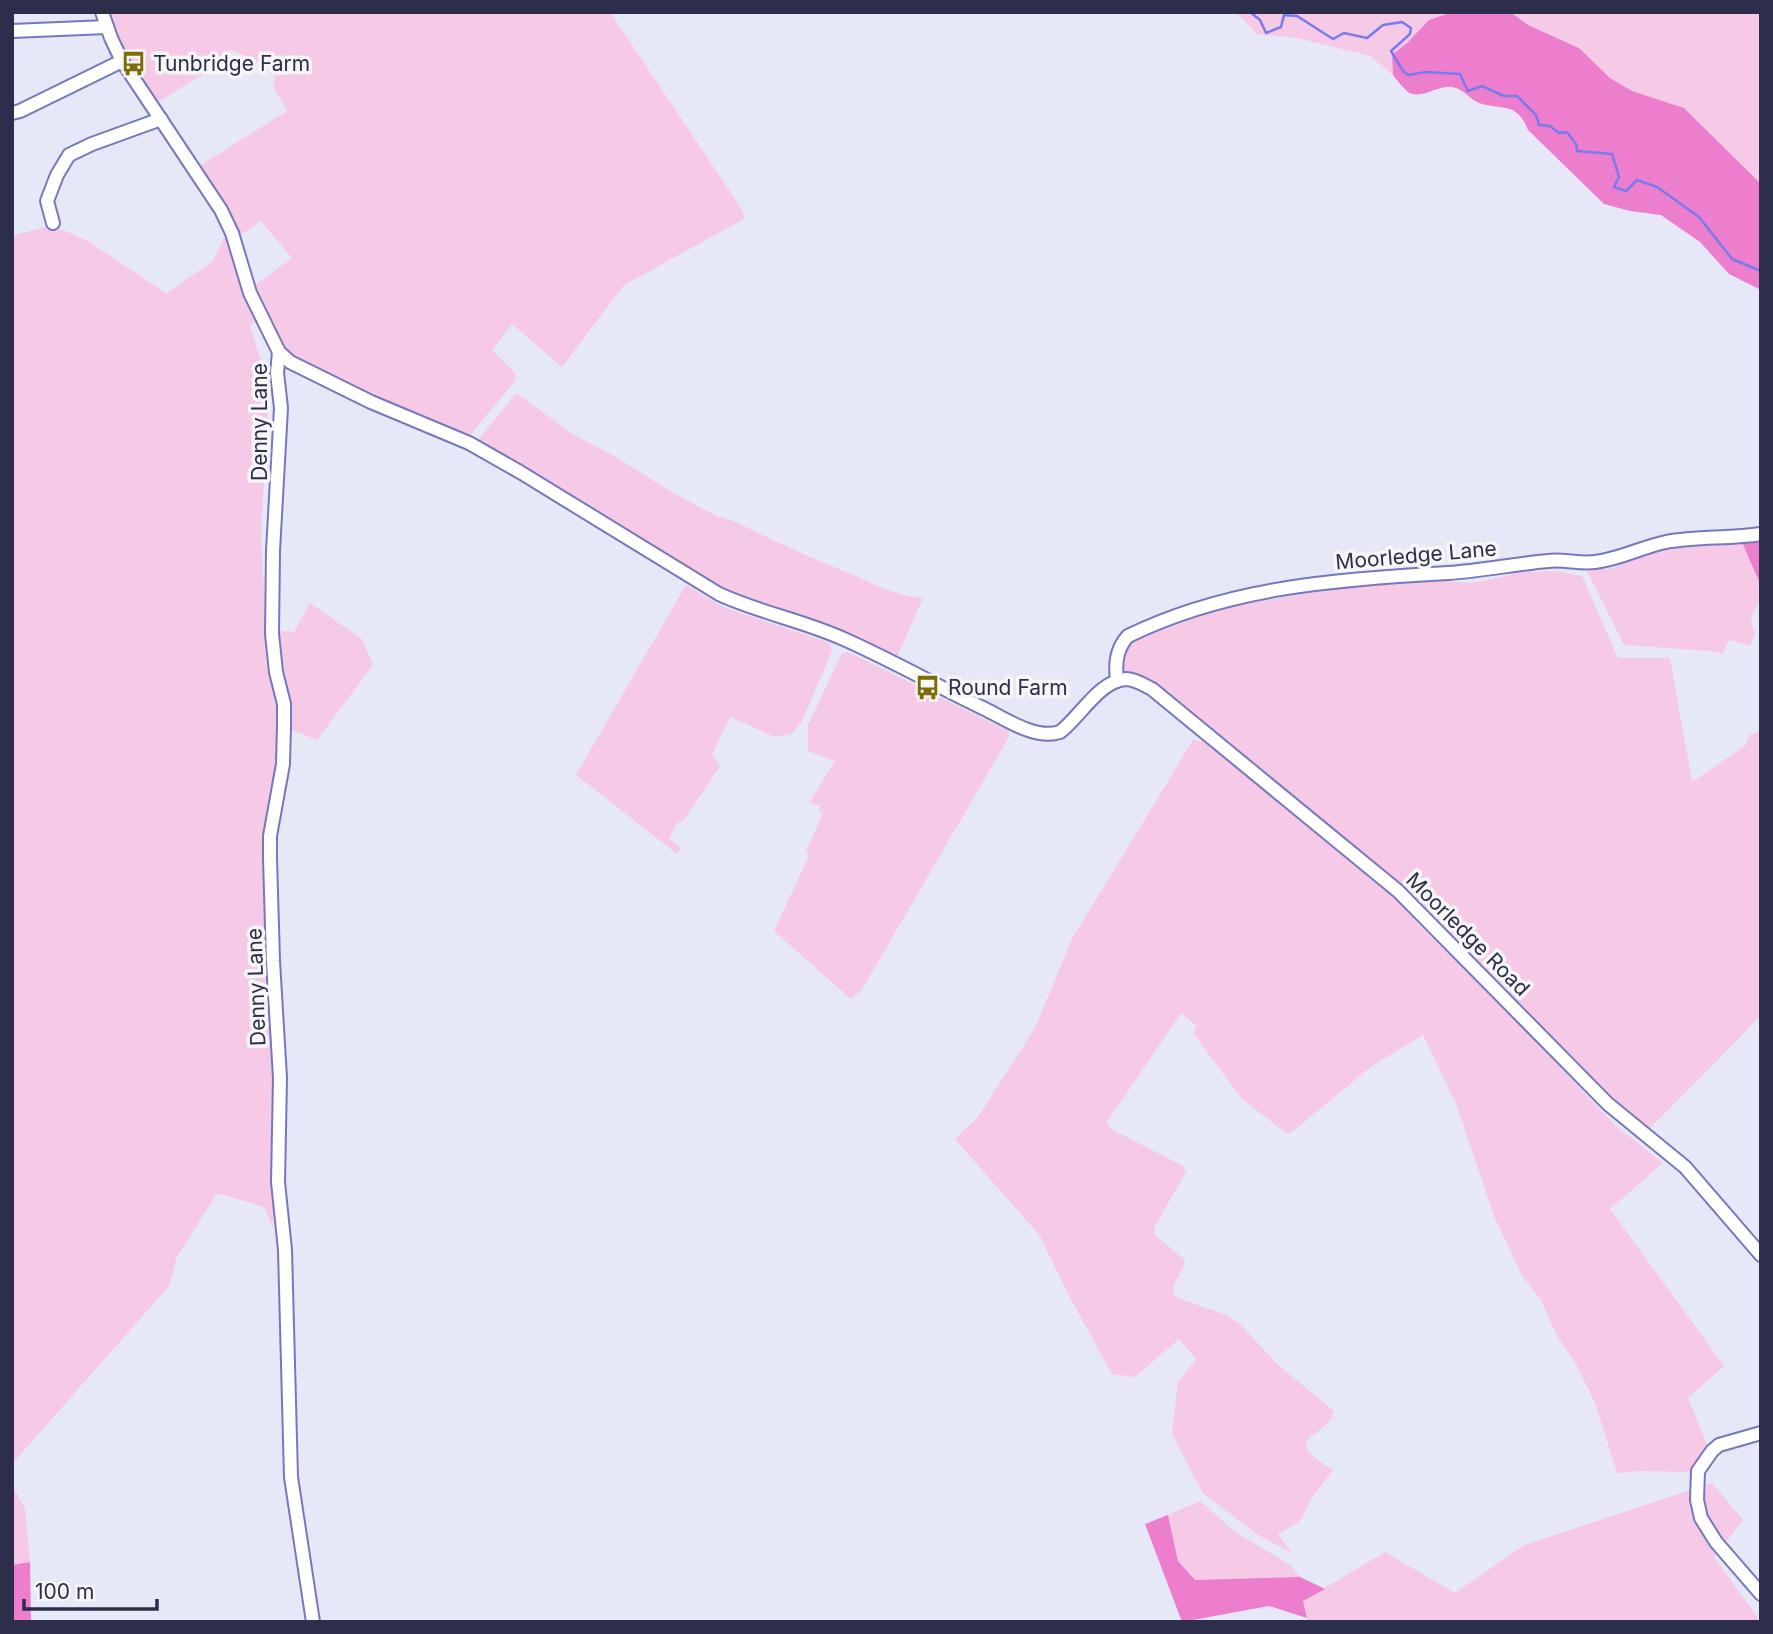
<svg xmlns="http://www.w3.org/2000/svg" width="1773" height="1634" viewBox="0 0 1773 1634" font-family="Inter,sans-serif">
<rect width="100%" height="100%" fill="#e6e8f7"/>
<g fill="#f6c9e7">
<path d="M108,12H610L731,193L743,212L744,219L624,285L562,367L512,324L492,350L515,373L516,380L469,436H464L294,360L281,344L254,286L292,258L261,221L239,236L232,218L201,165L287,111L274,88L276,69L231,50L220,63L157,103L117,39Z"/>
<path d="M1235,12H1452L1429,20L1407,43L1392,55L1393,75L1370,56L1297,38L1257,34Z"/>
<path d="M1510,12H1761V184L1684,108L1632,91L1610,78L1579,48L1528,25Z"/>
<path d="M52,225L88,241L166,293L212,262L225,236L236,272L259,321L250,325L261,361L268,409L261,533L266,630L294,632L310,603L362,639L373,665L317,740L280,725L265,865L266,967L275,1074L273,1228L264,1207L217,1193L176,1259L169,1286L12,1464V236Z"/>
<path d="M516,393L574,435L616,457L673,493L717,516L731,520C771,539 810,558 851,574C874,584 898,597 923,598L897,657L892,658L741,600L476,443Z"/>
<path d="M1742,542C1748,557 1760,575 1761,591C1761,613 1744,608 1755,633L1750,646L1729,640L1723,654L1709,651L1624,645L1587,571L1614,568L1640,556L1669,548L1699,543Z"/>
<path d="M1555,571L1582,576L1618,658H1670L1692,782L1745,746L1749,735L1761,731V1016L1647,1131L1611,1102L1421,906L1130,674L1122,673L1124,656L1130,644L1141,635L1198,612L1371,582L1444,578C1468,590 1498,576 1521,572C1532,571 1544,572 1555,571Z"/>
<path d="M686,585L723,607L830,643L832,651L801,723L792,733L775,737L730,717L712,755L720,766L684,820L678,822L669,838L681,849L677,854L576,775Z"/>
<path d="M848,652L1009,731V737L861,991L851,999L774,931L809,856L806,851L823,813L819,811L820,806L810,802L835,761L808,751V725L842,653Z"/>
<path d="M1193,740L1203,741L1395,896L1416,922L1487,991L1615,1125L1663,1163L1610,1209L1724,1366L1688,1398L1709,1449L1697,1460L1694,1472L1639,1471L1617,1473L1595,1403L1575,1362L1557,1336L1541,1300L1521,1274L1494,1216L1457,1106L1423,1035L1372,1066L1292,1132L1286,1133L1242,1099L1193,1033L1197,1026L1181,1013L1107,1122L1111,1129L1183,1166L1186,1172L1154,1228L1155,1235L1185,1260C1184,1275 1166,1286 1176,1297L1226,1315L1242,1326L1277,1364L1334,1411C1328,1440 1275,1435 1333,1470L1314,1495L1299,1522L1278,1534L1292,1553L1258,1535L1203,1493L1182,1454L1172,1433L1178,1382L1196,1359L1179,1339L1135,1377L1112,1374L1067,1292L1040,1236L955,1139L978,1117L1035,1028L1072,939Z"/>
<path d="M1712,1483L1743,1520L1714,1557L1761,1622H1308L1303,1601L1385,1552L1455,1593L1524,1545Z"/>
<path d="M12,1485L25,1509L30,1562L12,1565Z"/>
<path d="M1200,1501L1234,1531L1290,1565L1300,1577L1195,1580L1178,1561L1168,1515Z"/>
</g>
<g fill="#ed7ecd">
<path d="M1452,12H1510L1528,25L1579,48L1610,78L1632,91L1684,108L1761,184V290L1729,274L1700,242L1661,215L1630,211L1604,204L1528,130C1516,101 1504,111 1479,103C1471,100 1465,91 1456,88C1439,82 1424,101 1408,92C1403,88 1397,80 1393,75L1392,55L1407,43L1429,20Z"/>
<path d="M1761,538V586L1742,542Z"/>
<path d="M1168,1515L1178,1561L1195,1580L1300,1577L1325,1589L1303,1601L1307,1618L1269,1606L1182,1622L1145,1524Z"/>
<path d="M30,1562L31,1622H12V1565Z"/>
</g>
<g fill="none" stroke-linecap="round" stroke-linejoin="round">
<path stroke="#787beb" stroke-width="2.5" d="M1250,12L1260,20L1266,33L1281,27L1284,15L1297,16L1333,39L1344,33L1367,38L1383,25L1402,22L1411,28L1410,34L1391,51L1403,71L1408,75L1426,72L1460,74L1468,91L1482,86L1504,96H1517L1536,115L1539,125L1550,126L1559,133L1567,132L1576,144L1577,151L1612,154L1619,177L1614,187L1626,191L1637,180L1657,187L1699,217L1732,259L1761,271"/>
<defs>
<g id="minor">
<path d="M102,12L111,38L122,61L221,210L232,233L250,293L279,352L290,362L371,402L469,443L520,472L719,594C760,613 805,621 846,640C893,661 939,687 985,709C1007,720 1036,740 1060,732C1079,718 1100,680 1126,679C1135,679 1144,685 1152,689L1398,891L1608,1104L1685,1167L1761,1255"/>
<path d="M12,31L107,27"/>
<path d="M12,113L20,111L122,61"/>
<path d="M53,223L47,201L57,175L69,155L92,144L161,119"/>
<path d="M279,352L277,373L281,408L273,551L272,634L276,672L284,704V726L283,764L270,836V858L273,961L280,1078L278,1182L285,1250L291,1477L313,1622"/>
<path d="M1117,681C1115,664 1116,649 1128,636C1228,587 1339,579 1448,573C1481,571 1514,564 1548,561C1564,559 1579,564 1595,562C1620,559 1642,547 1666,542C1698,536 1729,539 1761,534"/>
<path d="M1761,1433L1719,1445L1712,1451L1698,1471L1697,1500L1701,1518L1716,1542L1761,1594"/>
</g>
</defs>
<use href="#minor" stroke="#7479bd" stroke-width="16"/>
<use href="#minor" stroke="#fff" stroke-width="12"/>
</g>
<defs>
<symbol id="bus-bare" viewBox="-9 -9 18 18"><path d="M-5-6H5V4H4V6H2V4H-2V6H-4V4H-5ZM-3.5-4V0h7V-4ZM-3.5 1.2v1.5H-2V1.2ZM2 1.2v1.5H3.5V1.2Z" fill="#7c6c07" stroke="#f6f6f6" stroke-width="2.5" paint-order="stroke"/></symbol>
</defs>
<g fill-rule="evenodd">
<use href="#bus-bare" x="116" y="46" width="35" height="35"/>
<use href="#bus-bare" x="910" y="670" width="35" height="35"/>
</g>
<g text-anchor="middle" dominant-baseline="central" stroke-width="7" stroke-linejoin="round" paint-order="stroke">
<g font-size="21" fill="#2c2e4b" stroke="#f6f6f6" text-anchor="start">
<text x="153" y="63">Tunbridge Farm</text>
<text x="948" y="687">Round Farm</text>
</g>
<g font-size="21" fill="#2c2e4b" stroke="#f6f6f6">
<text transform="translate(259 422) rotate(-90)">Denny Lane</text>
<text transform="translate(1416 555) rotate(-5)">Moorledge Lane</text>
<text transform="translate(1468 934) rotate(45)">Moorledge Road</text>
<text transform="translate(256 987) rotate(-92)">Denny Lane</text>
</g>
</g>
<rect width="1773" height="1634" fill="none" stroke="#2c2e4b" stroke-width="28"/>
<path d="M24 1599v10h133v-10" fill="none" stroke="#2c2e4b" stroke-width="3.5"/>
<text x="35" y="1599" font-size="21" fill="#2c2e4b" stroke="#f6f6f6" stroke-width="5" paint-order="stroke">100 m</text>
</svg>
